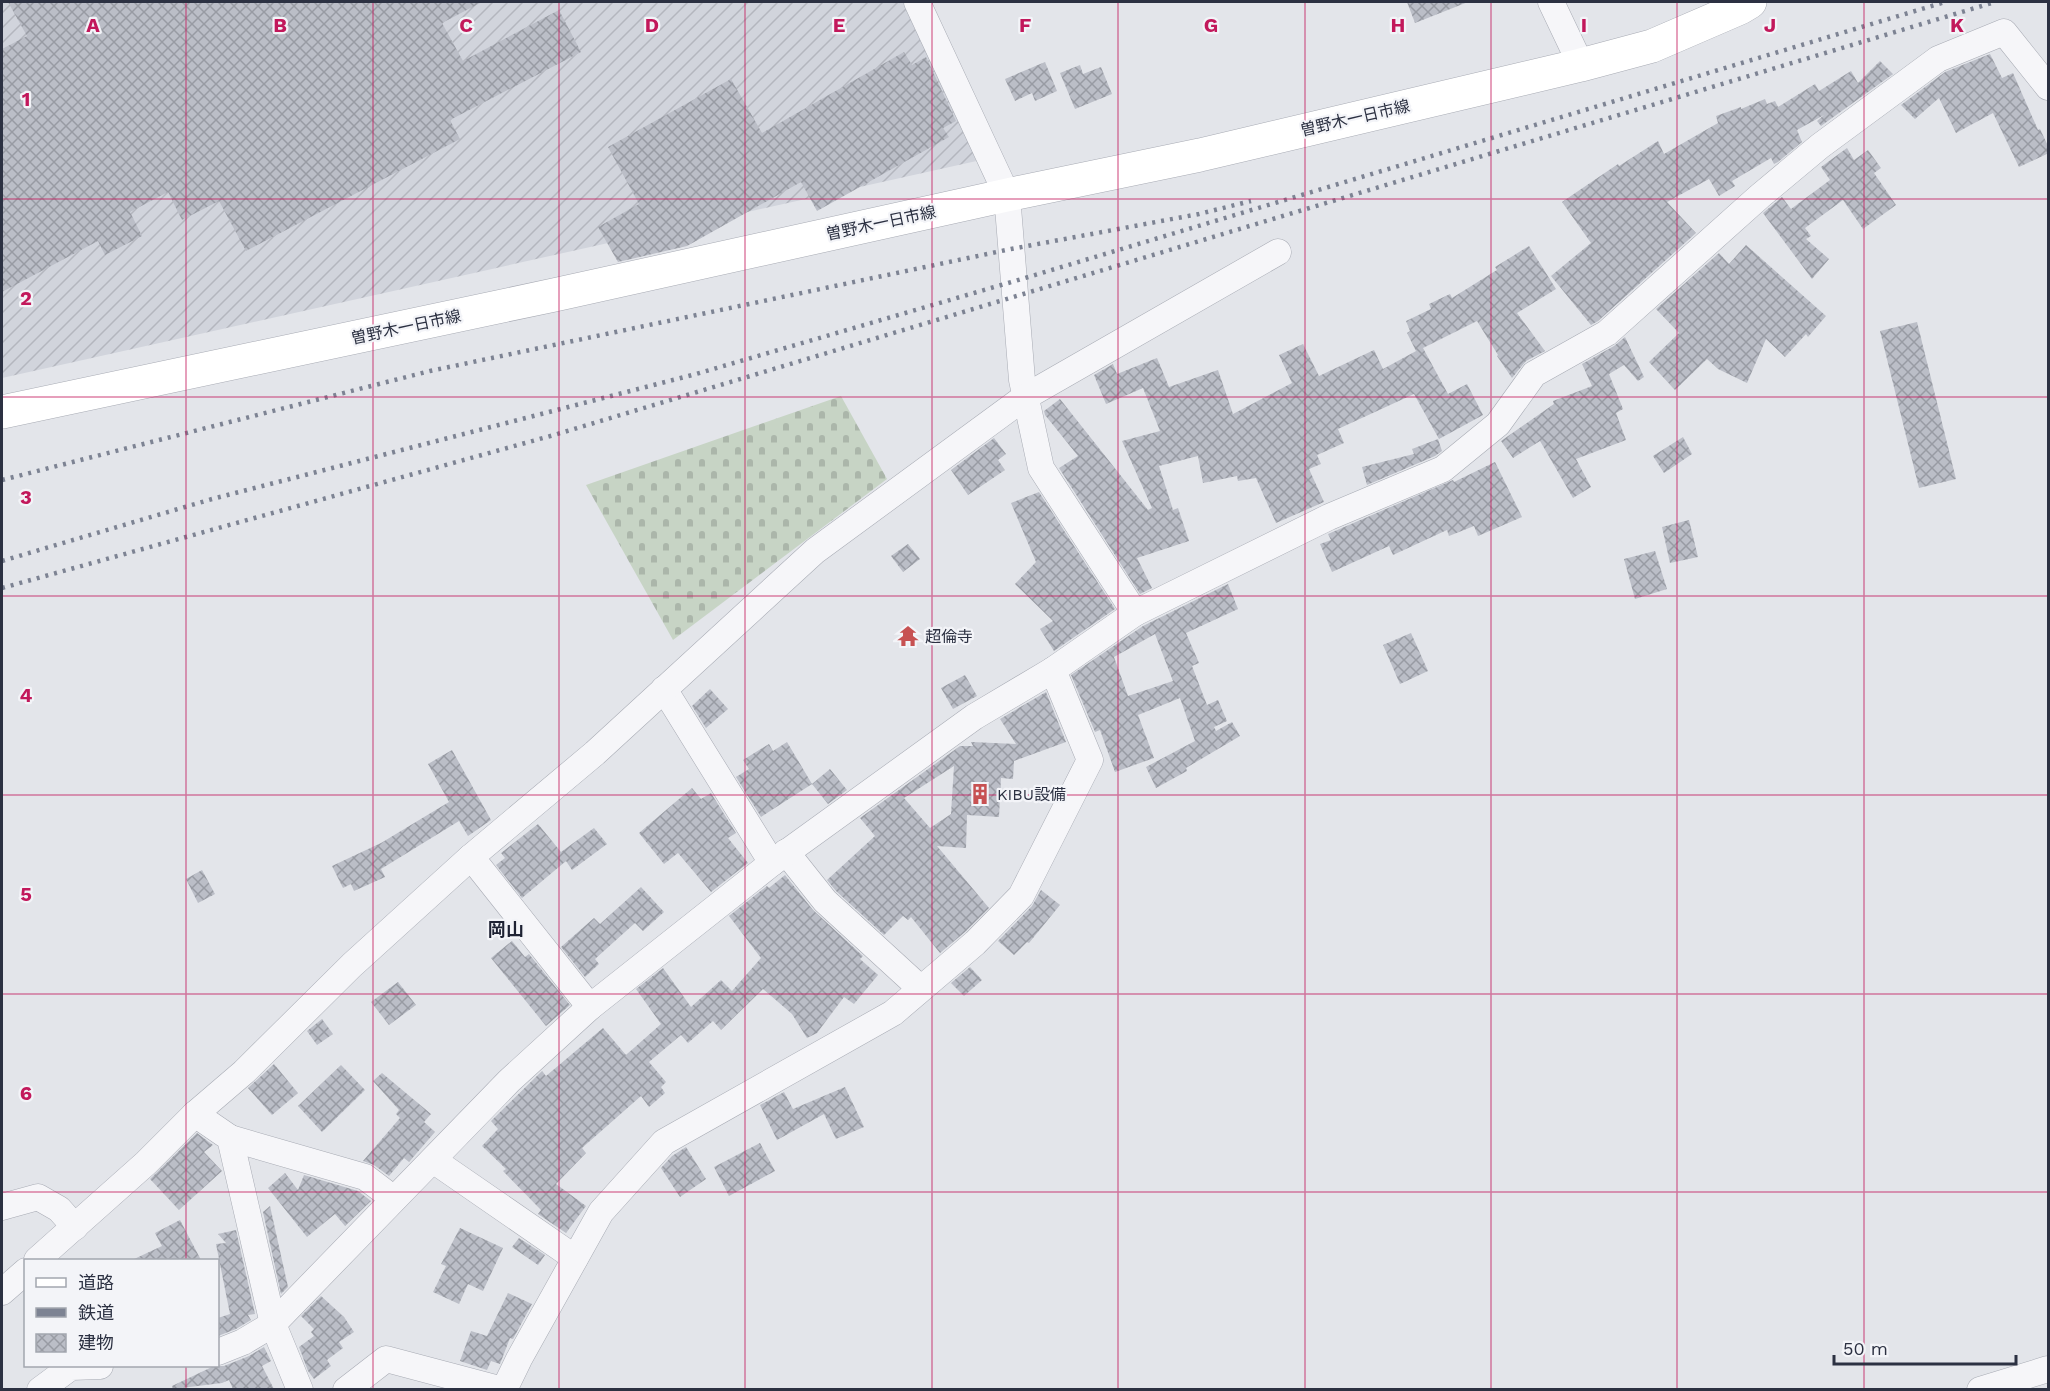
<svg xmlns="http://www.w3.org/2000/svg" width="2050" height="1391" viewBox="0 0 2050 1391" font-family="'Work Sans','Noto Sans JP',sans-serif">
<defs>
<pattern id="industrial-furrows" width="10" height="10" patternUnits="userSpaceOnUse" patternTransform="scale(1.5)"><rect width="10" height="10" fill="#d1d4dc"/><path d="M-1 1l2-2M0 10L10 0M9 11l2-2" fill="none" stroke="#b4b6be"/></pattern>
<pattern id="cemetery-stones" width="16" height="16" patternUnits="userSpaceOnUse" patternTransform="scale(1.5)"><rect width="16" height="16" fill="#c7d4c5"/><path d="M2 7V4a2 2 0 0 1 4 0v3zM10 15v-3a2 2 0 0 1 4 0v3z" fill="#abb6aa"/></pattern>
<pattern id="building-cross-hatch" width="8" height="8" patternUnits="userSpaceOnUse" patternTransform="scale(1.5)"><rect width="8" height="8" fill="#bbbec7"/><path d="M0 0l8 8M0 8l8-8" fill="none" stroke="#989ba3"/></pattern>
</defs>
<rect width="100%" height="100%" fill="#e3e5ea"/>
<path fill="url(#industrial-furrows)" d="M2,2H922L999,156L2,378Z"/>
<path fill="url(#cemetery-stones)" d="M841,396L887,479L673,640L586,485Z"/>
<g fill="url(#building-cross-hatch)" fill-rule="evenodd">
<path d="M8,2H482L442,23L463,61L559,10L581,52L450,120L460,139L246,251L219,201L182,220L168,192L130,212L142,236L105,255L98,241L2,292V49L27,36Z"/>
<path d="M1407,2H1468L1415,23Z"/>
<path d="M904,52L912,65L926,57L956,121L943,128L949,137L817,211L801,182L687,246L618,262L598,227L639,204L608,147L731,79L762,133Z"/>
<path d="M1990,54L2002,78L2013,73L2038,130L2040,129L2049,148V153L2019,167L1993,113L1956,133L1939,98L1915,119L1901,105L1945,72Z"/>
<path d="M1880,61L1893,74L1821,126L1817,121L1824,115L1797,130L1802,142L1778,162L1774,164L1771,158L1732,181L1735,186L1719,196L1709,179L1667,202L1696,233L1598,321L1591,325L1551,276L1591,243L1562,202L1618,164L1619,166L1658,141L1664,154L1718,123L1716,116L1741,107V109L1765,99L1767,104L1775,101L1778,107L1815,84L1819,91L1851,71L1858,83Z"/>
<path d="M1045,62L1057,91L1035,101L1032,93L1015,101L1005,79Z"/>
<path d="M1080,65L1083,74L1101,67L1112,94L1075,109L1060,73Z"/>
<path d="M1847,148L1854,160L1868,150L1881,168L1874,173L1896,205L1863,229L1843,200L1805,228L1811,236L1806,239L1829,259L1812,279L1763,213L1782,197L1791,209L1830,180L1821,167Z"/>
<path d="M1746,245L1826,316L1808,337L1806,334L1785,357L1766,339L1747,383L1718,369L1707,359L1675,390L1649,362L1679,333L1656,309L1719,253L1729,264Z"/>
<path d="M1529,246L1556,289L1517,313L1545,351L1526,361L1512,378L1497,356L1498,355L1477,321L1423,348L1448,394L1467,384L1483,415L1439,439L1414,394L1338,429L1344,443L1317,455L1321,464L1309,469L1324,502L1276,523L1256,478L1238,481L1237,476L1203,483L1198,456L1159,466L1173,510L1178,508L1189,541L1137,558L1152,588L1140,594L1059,468L1078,456L1045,415L1044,411L1060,399L1148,510L1152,508L1122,441L1160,431L1143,388L1106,404L1094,375L1113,364L1117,374L1157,358L1169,387L1218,370L1233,414L1292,383L1279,355L1303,344L1319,376L1374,350L1383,369L1418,350L1416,351L1407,333L1410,331L1406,321L1431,309L1429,304L1450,294L1452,298L1497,270L1495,267Z"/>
<path d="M1917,322L1956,479L1919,488L1880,331Z"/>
<path d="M1625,337L1644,377L1638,381L1624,365L1609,374L1623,409L1616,413L1626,440L1576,459L1591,487L1573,498L1540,441L1513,458L1501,441L1554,404L1553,401L1592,386L1582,364L1614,346Z"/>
<path d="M1683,437L1692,454L1664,473L1653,456Z"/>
<path d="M994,438L1006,454L998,460L1005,470L968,495L951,470Z"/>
<path d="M1438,439L1442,451L1435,456L1367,485L1362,467L1414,454L1412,449Z"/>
<path d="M1495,462L1522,517L1478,536L1474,526L1449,536L1447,530L1393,555L1389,546L1332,572L1320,544L1331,540L1328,534L1453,480L1454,482Z"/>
<path d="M1039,492L1115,609L1054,651L1040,629L1053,621L1015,584L1036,562L1011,503Z"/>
<path d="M1689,520L1698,557L1670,563L1662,527Z"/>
<path d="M908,544L920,559L903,572L891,556Z"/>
<path d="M1655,551L1667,589L1635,599L1624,559Z"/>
<path d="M1228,584L1238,609L1186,633L1199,663L1192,666L1207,705L1218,700L1227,721L1214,727L1216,731L1232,722L1240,736L1186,768L1187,771L1156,788L1146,767L1195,741L1180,698L1138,715L1154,758L1115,772L1100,730L1095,732L1071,675L1143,626ZM1155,634L1173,681L1128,696L1114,657Z"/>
<path d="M1411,633L1428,671L1400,684L1383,645Z"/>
<path d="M965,675L977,696L953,709L941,688Z"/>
<path d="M710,689L728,709L706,728L692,706Z"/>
<path d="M1046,692L1066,742L1014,761L1013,779L1001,778L999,817L967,815L966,848L937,846L989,908L965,932L940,953L911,917L908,920L903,916L884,935L836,891L827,880L875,836L860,818L960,746H973L971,742L1016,744L1000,719ZM954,766L951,814L930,828L904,798Z"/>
<path d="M787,742L812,784L830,769L847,790L828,804L812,784L761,817L736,777L749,769L743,760L769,744L773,751Z"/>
<path d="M452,750L491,820L468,836L459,821L381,869L385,877L354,891L351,884L343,888L332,866L381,843L449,802L428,764Z"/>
<path d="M692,788L701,799L711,793L736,833L728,838L748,863L711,892L678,853L664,864L639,833Z"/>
<path d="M538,824L561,852L594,828L607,844L572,870L566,861L522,898L496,865L505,858L501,853Z"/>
<path d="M202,870L215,894L198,903L186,879Z"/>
<path d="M785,875L813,910L863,956L860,959L878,975L854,1004L844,997L817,1033L807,1038L792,1014L763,989L721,1030L713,1021L688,1043L681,1035L649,1062L666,1082L661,1087L665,1093L649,1107L641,1096L582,1148L586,1153L556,1184L586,1206L566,1233L538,1214L541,1210L503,1171L506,1169L482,1146L498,1129L491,1121L542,1071L546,1076L603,1028L626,1055L661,1024L636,989L663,968L691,1007L721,980L732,991L761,958L729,916L767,886L769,888Z"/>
<path d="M641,887L664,912L643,931L635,923L595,959L599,964L585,977L561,947L594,918L600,924Z"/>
<path d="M1041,890L1060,905L1029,943L1027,942L1014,955L998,941L1032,906Z"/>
<path d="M512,941L525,957L529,954L570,1005L546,1026L491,958Z"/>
<path d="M970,967L982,980L964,996L951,983Z"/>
<path d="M398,982L416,1005L389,1025L371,1002Z"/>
<path d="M322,1019L333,1034L317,1045L307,1031Z"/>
<path d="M274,1064L298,1093L272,1115L248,1088Z"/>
<path d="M341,1065L365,1090L322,1132L298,1106Z"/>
<path d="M382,1073L431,1114L424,1122L435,1132L409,1162L404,1158L389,1176L374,1165L363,1161L400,1118L396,1114L399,1110L373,1081Z"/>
<path d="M845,1087L864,1127L836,1139L824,1114L777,1140L760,1105L784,1092L793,1109Z"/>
<path d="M197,1133L213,1145L204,1152L222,1171L179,1210L150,1179Z"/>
<path d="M760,1143L775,1171L729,1196L714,1167Z"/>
<path d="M686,1147L706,1179L680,1197L661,1168L672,1156Z"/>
<path d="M285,1173L298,1190L304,1175L358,1191L371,1201L345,1226L335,1214L307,1237L268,1188Z"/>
<path d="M270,1206L288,1287L281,1294L263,1212Z"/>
<path d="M180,1220L201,1260H132L162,1246L155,1233Z"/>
<path d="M460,1228L503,1248L483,1291L468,1284L459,1304L433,1292L446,1266L441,1264Z"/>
<path d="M236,1230L255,1314L248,1315L251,1320L236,1329L218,1336V1318L230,1314L216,1244L226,1243L218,1234Z"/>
<path d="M519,1238L545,1255L538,1265L512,1247Z"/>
<path d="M508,1293L532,1304L513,1339L510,1338L500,1364L491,1361L487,1370L460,1361L471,1331L487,1336Z"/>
<path d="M321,1296L344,1317L354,1332L339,1342L343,1348L327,1360L331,1366L314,1379L308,1371L299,1347L314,1336L311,1332L314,1329L301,1316Z"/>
<path d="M264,1347L271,1361L262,1366L274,1389H233L229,1380L222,1383L173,1389L172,1386L214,1366H224L249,1356Z"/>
</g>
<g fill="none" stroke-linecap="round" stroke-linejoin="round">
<defs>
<g id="street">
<path d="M917,2L1007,195L1022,380L1041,468L1135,613"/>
<path d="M1551,2L1581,65"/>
<path d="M664,689L772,863"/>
<path d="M786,852L825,901L920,988"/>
<path d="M471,857L590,1007"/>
<path d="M195,1114L230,1138L273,1324L300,1390"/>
<path d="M230,1138L365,1177L394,1199"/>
<path d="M433,1160L575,1258"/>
<path d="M2,1207L38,1197L59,1209L75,1227"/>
<path d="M37,1260L146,1163L195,1114L244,1072L352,965L471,857L595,753L815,551L1025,397L1278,252"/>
<path d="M2,1292L26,1271"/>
<path d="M218,1352L243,1342L273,1324L509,1081L590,1007L772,863L974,717L1053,670L1135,613L1329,517L1443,469L1498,424L1534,374L1607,333L1760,196L1820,146L1938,59L2004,32L2048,87"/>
<path d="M40,1390L71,1367L100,1366"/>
<path d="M346,1390L386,1359L503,1390"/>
<path d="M504,1390L519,1359L601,1212L664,1142L893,1013L975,943L1021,896L1090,760L1053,670"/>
<path d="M1980,1390L2048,1369"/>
</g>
<path id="secondary" d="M2,412L554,295L1007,195L1200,155L1581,65L1652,46L1740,8L1750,2"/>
</defs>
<use href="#street" stroke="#a8abb4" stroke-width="27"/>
<use href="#secondary" stroke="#a8abb4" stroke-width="34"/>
<use href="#street" stroke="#f6f6f9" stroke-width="26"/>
<use href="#secondary" stroke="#fff" stroke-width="33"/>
<g stroke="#7d8393" stroke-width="4.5" stroke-dasharray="3 6" stroke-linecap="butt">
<path d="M2,480L430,371L1011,249L1199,214L1251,201"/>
<path d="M2,561L212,499L696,374L1015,281L1945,2"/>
<path d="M2,588L554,435L1995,2"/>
</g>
</g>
<path fill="none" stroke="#c2185b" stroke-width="1.5" stroke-opacity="0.55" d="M186,2V1260M373,2V1390M559,2V1390M745,2V1390M932,2V1390M1118,2V1390M1305,2V1390M1491,2V1390M1677,2V1390M1864,2V1390M2,199H2048M2,397H2048M2,596H2048M2,795H2048M2,994H2048M2,1192H2048M186,1366V1390"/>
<defs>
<symbol id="temple-bare" viewBox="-9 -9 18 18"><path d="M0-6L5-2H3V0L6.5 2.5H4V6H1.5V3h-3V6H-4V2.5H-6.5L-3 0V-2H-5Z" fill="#c75152" stroke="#f3f4f8" stroke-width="2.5" paint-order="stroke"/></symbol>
<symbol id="building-bare" viewBox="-9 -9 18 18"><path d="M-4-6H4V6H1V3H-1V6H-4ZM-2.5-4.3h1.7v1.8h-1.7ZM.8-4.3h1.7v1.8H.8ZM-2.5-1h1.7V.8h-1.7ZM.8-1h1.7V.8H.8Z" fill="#c75152" stroke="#f3f4f8" stroke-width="2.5" paint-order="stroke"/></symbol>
</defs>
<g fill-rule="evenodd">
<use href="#temple-bare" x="893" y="621" width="30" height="30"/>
<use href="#building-bare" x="965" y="779" width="30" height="30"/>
</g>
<g text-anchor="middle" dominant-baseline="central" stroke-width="4.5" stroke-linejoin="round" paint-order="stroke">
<g font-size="16" fill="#2c3142" stroke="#f3f4f8">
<text transform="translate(1355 118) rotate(-13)">曽野木一日市線</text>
<text transform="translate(881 223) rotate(-12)">曽野木一日市線</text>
<text transform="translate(406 327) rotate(-12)">曽野木一日市線</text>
</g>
<g font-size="16" fill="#2c3142" stroke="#f3f4f8" text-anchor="start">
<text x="925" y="636">超倫寺</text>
<text x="997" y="794">KIBU設備</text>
</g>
<g font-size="18" font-weight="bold" fill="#1e2233" stroke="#f3f4f8">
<text x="506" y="929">岡山</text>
</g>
</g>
<g font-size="20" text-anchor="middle" font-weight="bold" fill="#c2185b" stroke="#f3f4f8" stroke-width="4.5" stroke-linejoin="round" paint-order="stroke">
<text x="93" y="32">A</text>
<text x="280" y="32">B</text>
<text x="466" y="32">C</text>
<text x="652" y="32">D</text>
<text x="839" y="32">E</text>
<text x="1025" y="32">F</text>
<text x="1211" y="32">G</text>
<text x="1398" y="32">H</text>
<text x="1584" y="32">I</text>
<text x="1770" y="32">J</text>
<text x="1957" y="32">K</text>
<text x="26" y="106">1</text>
<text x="26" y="305">2</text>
<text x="26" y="504">3</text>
<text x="26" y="702">4</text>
<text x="26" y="901">5</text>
<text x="26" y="1100">6</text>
</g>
<rect width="2050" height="1391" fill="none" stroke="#2c3142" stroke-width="6"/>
<rect x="24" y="1259" width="195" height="108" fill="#f3f4f8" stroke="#a3a6af" stroke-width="1.5"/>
<rect x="36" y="1278" width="30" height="9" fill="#ffffff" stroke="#a3a6af" stroke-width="1.5"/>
<text x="78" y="1289" font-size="18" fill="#2c3142">道路</text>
<rect x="36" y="1308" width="30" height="9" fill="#7d8393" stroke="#a3a6af" stroke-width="1.5"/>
<text x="78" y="1319" font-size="18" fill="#2c3142">鉄道</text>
<rect x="36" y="1334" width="30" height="18" fill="url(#building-cross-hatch)" stroke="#a3a6af" stroke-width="1.5"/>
<text x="78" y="1349" font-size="18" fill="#2c3142">建物</text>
<path d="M1834 1355v9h182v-9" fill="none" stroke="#2c3142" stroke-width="3"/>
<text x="1843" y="1355" font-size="18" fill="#2c3142" stroke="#f3f4f8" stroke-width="4.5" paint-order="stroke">50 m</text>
</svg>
